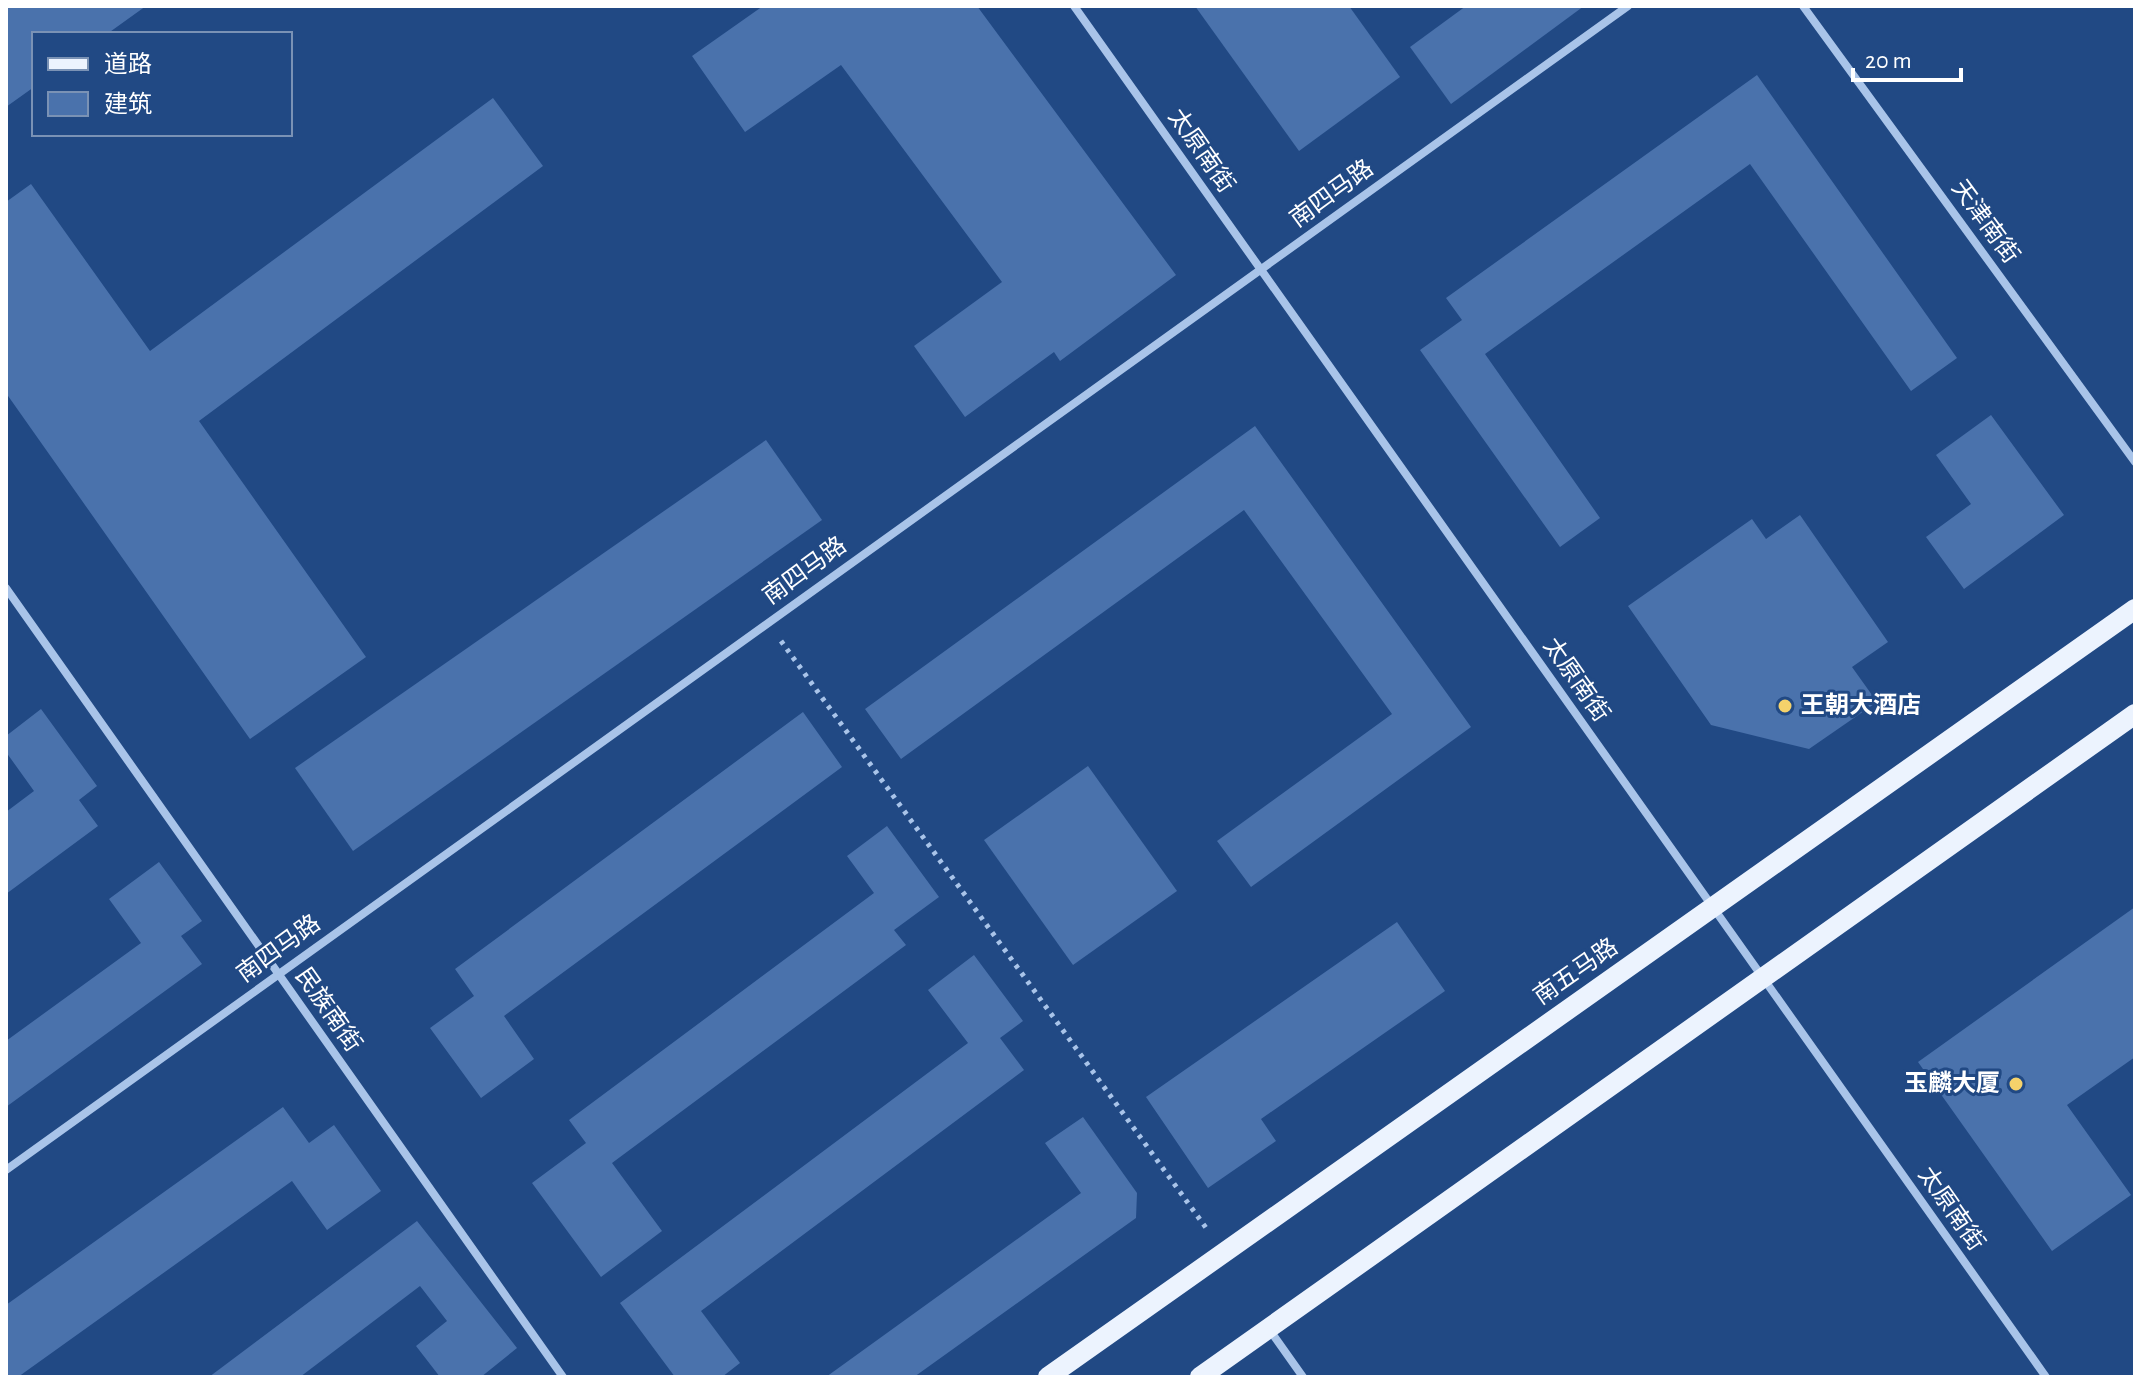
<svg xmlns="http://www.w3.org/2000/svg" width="2141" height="1383" viewBox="0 0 2141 1383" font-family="'Alegreya Sans','Noto Sans SC',sans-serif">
<rect width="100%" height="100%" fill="#214984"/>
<g fill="#4a72ac">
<path d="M6,6H146L107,34H34V87L6,107Z"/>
<path d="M763,6H977L1176,275L1060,361L1054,352L965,417L914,346L1002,282L841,65L745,132L692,56Z"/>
<path d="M1195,6H1349L1400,77L1299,151Z"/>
<path d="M1466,6H1584L1451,104L1410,47Z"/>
<path d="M1757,75L1957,358L1911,391L1750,164L1485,354L1600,518L1560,547L1420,350L1462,320L1446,298Z"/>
<path d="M493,98L543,166L199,421L366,657L250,739L6,393V202L31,184L150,351Z"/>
<path d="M1991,415L2064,515L1964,589L1926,537L1971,504L1936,455Z"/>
<path d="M1255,426L1471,727L1251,887L1217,841L1392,714L1244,510L901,759L865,709Z"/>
<path d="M766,440L822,520L353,851L295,768Z"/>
<path d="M1800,515L1888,642L1852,667L1877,702L1809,749L1711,725L1628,606L1752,519L1766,539Z"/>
<path d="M41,709L97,786L79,800L98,826L6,894V812L34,791L6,752V736Z"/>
<path d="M803,712L842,767L504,1016L534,1059L481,1098L430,1028L474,996L455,969Z"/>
<path d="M1088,766L1177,891L1073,965L984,840Z"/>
<path d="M887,826L939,897L894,930L906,945L612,1163L662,1231L601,1277L532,1183L586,1143L569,1120L874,893L847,856Z"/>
<path d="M159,862L202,921L181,936L202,964L6,1107V1041L141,943L109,899Z"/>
<path d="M2135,907V1057L2067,1105L2131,1195L2052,1251L1918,1062Z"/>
<path d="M1397,922L1445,991L1261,1119L1276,1141L1208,1188L1146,1097Z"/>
<path d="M974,955L1023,1021L1000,1038L1024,1070L701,1311L740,1363L722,1377H675L620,1303L968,1043L928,990Z"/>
<path d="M283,1107L309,1143L334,1125L381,1191L327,1230L292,1181L18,1377H6V1305Z"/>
<path d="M1083,1117L1137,1193L1136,1218L914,1377H826L1081,1193L1045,1143Z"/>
<path d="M417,1221L517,1348L481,1377H440L416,1346L447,1321L420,1286L300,1377H209Z"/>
</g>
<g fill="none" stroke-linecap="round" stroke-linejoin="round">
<path stroke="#a9c4e9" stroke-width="5" stroke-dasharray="4 6" stroke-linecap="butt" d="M781,641L1209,1232"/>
<g stroke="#a9c4e9" stroke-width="8">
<path d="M1074,6L2046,1377"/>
<path d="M1803,6L2135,462"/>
<path d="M6,588L563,1377"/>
<path d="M6,1170L1628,6"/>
<path d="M1269,1329L1303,1377"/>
</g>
<g stroke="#ecf3fe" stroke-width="20">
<path d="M1048,1377L2135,609"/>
<path d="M1200,1377L2135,714"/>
</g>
</g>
<g fill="#f5d26b" stroke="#214984" stroke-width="3">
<circle cx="1785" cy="706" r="8"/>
<circle cx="2016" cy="1084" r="8"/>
</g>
<g text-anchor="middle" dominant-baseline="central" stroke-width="6" stroke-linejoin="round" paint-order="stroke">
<g font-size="24" fill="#fff" stroke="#214984">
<text transform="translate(1201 151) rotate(55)">太原南街</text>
<text transform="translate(1332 194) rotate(-36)">南四马路</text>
<text transform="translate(1985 222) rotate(54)">天津南街</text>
<text transform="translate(805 571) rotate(-36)">南四马路</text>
<text transform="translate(1576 680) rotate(55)">太原南街</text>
<text transform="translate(279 949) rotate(-36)">南四马路</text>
<text transform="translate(1576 972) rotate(-35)">南五马路</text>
<text transform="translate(328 1010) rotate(55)">民族南街</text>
<text transform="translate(1951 1209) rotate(55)">太原南街</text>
</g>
<g font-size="24" font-weight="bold" fill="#fff" stroke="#214984" text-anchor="start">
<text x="1801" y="706">王朝大酒店</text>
<text x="2000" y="1084" text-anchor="end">玉麟大厦</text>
</g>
</g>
<rect width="2141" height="1383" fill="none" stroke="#ffffff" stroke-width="16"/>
<rect x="32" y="32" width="260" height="104" fill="#214984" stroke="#7a92b5" stroke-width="2"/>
<rect x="48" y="58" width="40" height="12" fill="#ecf3fe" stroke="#7a92b5" stroke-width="2"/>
<text x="104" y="72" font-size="24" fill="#ffffff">道路</text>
<rect x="48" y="92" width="40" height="24" fill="#4a72ac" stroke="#7a92b5" stroke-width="2"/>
<text x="104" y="112" font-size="24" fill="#ffffff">建筑</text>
<path d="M1853 68v12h108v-12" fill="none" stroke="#ffffff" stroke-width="4"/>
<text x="1865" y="68" font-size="24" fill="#ffffff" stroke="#214984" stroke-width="6" paint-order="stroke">20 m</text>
</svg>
